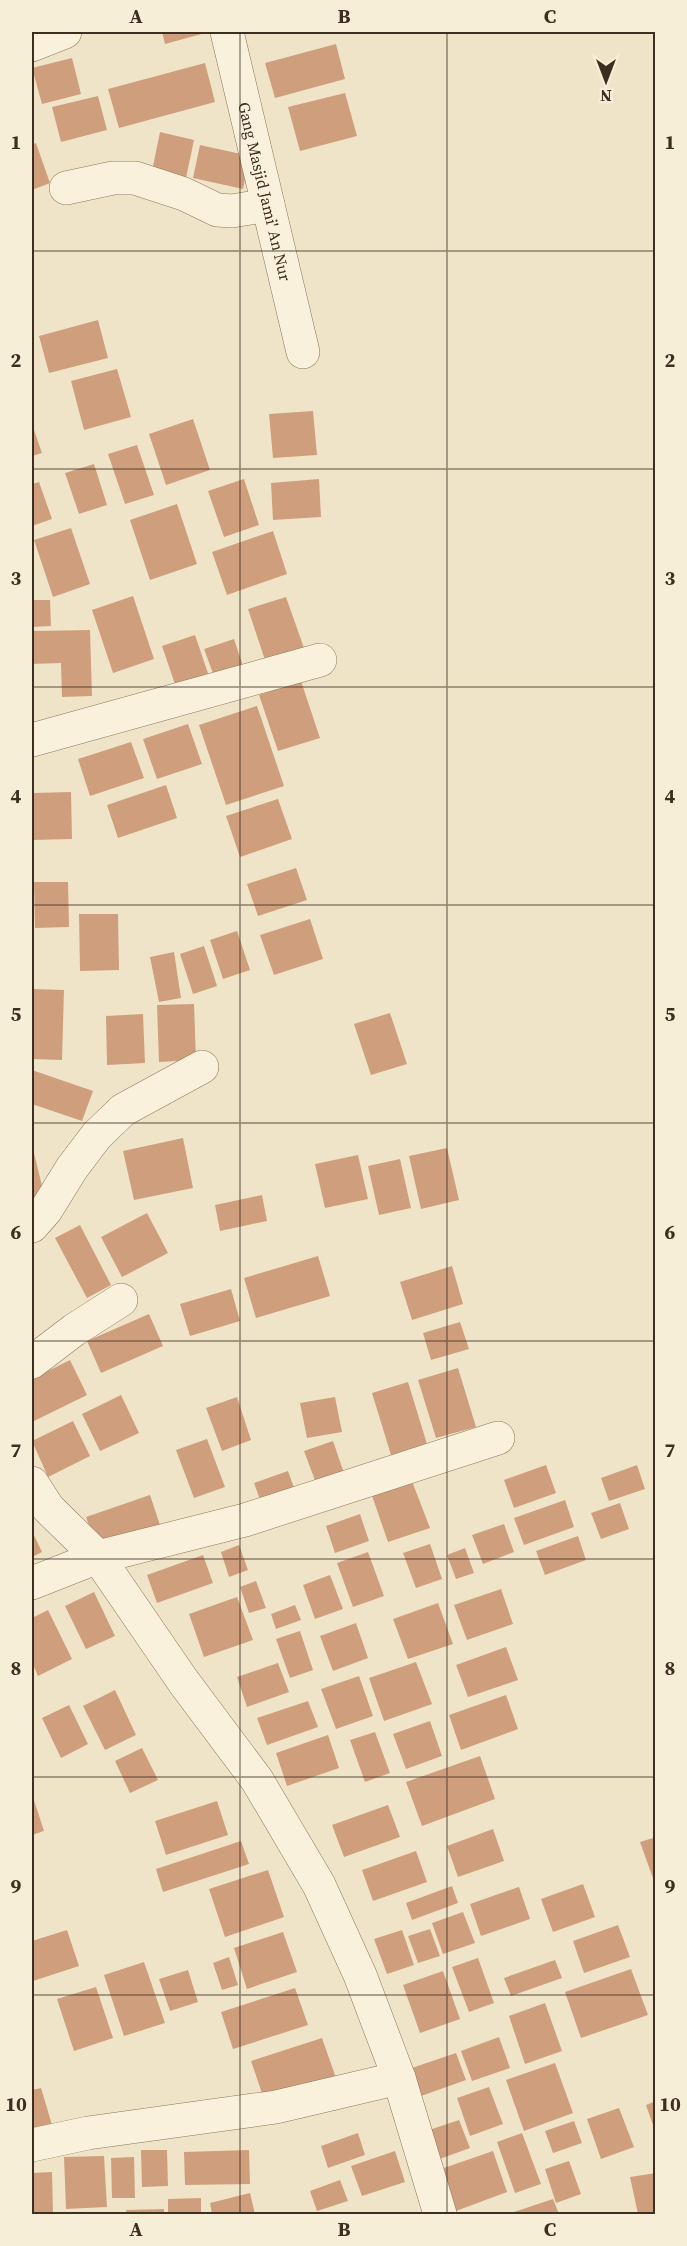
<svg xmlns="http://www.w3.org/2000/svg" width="687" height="2246" viewBox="0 0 687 2246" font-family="'Source Serif 4',serif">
<rect width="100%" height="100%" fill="#f0e4c8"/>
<g fill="#cf9f7d">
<path d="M162,32H209L165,44Z"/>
<path d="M336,44L345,79L275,98L265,63Z"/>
<path d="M72,58L81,94L42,104L32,68Z"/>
<path d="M205,63L215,102L119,128L108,89Z"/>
<path d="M345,93L357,136L300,151L288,107Z"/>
<path d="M98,96L107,130L61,142L52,107Z"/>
<path d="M160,132L194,140L186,178L152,171Z"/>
<path d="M36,143L50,183L32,190V145Z"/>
<path d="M200,145L250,156L243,189L193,178Z"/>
<path d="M98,320L108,358L49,373L39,336Z"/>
<path d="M117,369L131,417L84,430L71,381Z"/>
<path d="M313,411L317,455L273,458L269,414Z"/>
<path d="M193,419L210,470L166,485L149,434Z"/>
<path d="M32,424L42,453L32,456Z"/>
<path d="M137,445L154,495L125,504L108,454Z"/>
<path d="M94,464L107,505L79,514L65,473Z"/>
<path d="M244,479L259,525L224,537L208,491Z"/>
<path d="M319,479L321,517L273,520L271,483Z"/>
<path d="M39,482L52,519L32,526V484Z"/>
<path d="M177,504L197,564L150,580L130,520Z"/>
<path d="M71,528L90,584L53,597L34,540Z"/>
<path d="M273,531L287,574L227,595L212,552Z"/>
<path d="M133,596L154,659L113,673L92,610Z"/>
<path d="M286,597L304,648L265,660L248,609Z"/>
<path d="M32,600H50L51,626L32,627Z"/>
<path d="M90,630L92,696L62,697L61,663L32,664V631Z"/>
<path d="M195,635L212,685L179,696L162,646Z"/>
<path d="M234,639L247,678L218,687L204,649Z"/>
<path d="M301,681L320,738L278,751L259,695Z"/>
<path d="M257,706L284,786L226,805L199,725Z"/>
<path d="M188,724L202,764L157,779L143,739Z"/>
<path d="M131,742L144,778L90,796L78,759Z"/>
<path d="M166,785L177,818L118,838L107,805Z"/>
<path d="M71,792L72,839L32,840V793Z"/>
<path d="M278,799L292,839L240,857L226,816Z"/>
<path d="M296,868L307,900L258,916L247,884Z"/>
<path d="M34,882H68L69,927L35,928Z"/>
<path d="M79,914H118L119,970L80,971Z"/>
<path d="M310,919L323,959L274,975L260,935Z"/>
<path d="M237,931L250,970L223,979L210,940Z"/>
<path d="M204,946L217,986L193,994L180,954Z"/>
<path d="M174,952L181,998L159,1002L150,957Z"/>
<path d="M32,989L64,990L62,1060L32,1059Z"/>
<path d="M194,1004L196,1060L159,1062L157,1005Z"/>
<path d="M390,1013L407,1064L371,1075L354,1024Z"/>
<path d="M143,1014L145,1063L107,1065L106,1016Z"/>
<path d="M32,1070L93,1091L82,1121L32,1104Z"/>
<path d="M183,1138L193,1188L134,1200L123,1151Z"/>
<path d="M32,1145L45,1198L32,1201Z"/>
<path d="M447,1148L459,1200L421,1209L409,1156Z"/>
<path d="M358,1155L368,1199L325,1208L315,1164Z"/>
<path d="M400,1159L411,1208L379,1215L368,1166Z"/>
<path d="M262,1195L267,1221L220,1231L215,1205Z"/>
<path d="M147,1213L168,1253L122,1277L101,1237Z"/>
<path d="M80,1225L111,1285L87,1298L55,1238Z"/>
<path d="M318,1256L330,1296L256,1318L244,1278Z"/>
<path d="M452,1266L463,1304L412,1320L400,1282Z"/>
<path d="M231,1289L240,1321L190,1336L180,1304Z"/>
<path d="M149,1314L163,1346L101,1373L87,1341Z"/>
<path d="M460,1322L469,1349L431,1360L423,1333Z"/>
<path d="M70,1360L87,1395L32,1422V1379Z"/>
<path d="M458,1368L476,1427L436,1438L418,1380Z"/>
<path d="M408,1382L427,1444L391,1455L372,1393Z"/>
<path d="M121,1395L139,1433L100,1451L82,1414Z"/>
<path d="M237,1397L251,1440L222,1451L206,1408Z"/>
<path d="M335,1397L342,1432L307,1438L300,1403Z"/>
<path d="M73,1421L90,1456L48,1477L32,1441Z"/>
<path d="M207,1439L225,1487L194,1498L176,1450Z"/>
<path d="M333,1441L347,1482L319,1491L304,1451Z"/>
<path d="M546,1465L556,1493L514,1508L504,1480Z"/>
<path d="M637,1465L645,1489L609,1501L601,1478Z"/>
<path d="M288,1471L298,1499L264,1511L254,1483Z"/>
<path d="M410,1476L430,1528L388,1542L370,1490Z"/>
<path d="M150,1495L162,1531L99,1553L86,1517Z"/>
<path d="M565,1500L574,1527L524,1545L514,1518Z"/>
<path d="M620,1503L629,1529L601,1539L591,1513Z"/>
<path d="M360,1514L369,1541L335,1553L326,1526Z"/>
<path d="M504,1524L514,1552L483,1564L472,1535Z"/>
<path d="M32,1531L42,1552L32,1557Z"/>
<path d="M578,1536L586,1560L545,1575L536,1551Z"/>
<path d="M430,1544L442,1579L416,1588L403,1553Z"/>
<path d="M239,1545L248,1570L229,1577L221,1552Z"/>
<path d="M465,1548L474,1573L456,1579L447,1555Z"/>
<path d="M368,1552L384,1596L353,1607L337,1563Z"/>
<path d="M203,1555L213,1583L157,1603L147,1575Z"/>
<path d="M330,1575L343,1609L315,1619L303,1585Z"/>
<path d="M256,1581L266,1608L249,1613L240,1587Z"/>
<path d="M501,1589L513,1624L467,1640L454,1605Z"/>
<path d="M94,1592L115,1636L86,1649L65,1606Z"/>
<path d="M237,1597L253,1640L204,1657L189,1614Z"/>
<path d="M438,1603L453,1644L408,1659L393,1619Z"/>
<path d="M295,1605L301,1620L276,1629L271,1614Z"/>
<path d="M48,1610L72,1659L38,1676L32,1662V1618Z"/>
<path d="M356,1623L368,1658L333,1671L320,1636Z"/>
<path d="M300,1631L313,1670L290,1678L276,1639Z"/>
<path d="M506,1647L518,1680L468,1697L456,1665Z"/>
<path d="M416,1662L432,1704L384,1721L369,1678Z"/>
<path d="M278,1663L289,1692L247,1707L237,1677Z"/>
<path d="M359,1676L373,1716L336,1729L321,1689Z"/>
<path d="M115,1690L136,1735L105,1750L83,1706Z"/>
<path d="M506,1695L518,1729L461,1750L449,1715Z"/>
<path d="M308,1701L318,1727L267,1745L257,1718Z"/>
<path d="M69,1705L88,1744L61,1758L42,1718Z"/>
<path d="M430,1721L442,1756L406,1769L393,1734Z"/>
<path d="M375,1732L390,1773L365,1782L350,1740Z"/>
<path d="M328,1735L339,1768L287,1786L276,1753Z"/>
<path d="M142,1748L158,1780L130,1793L115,1761Z"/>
<path d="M480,1756L495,1799L422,1826L406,1782Z"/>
<path d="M32,1794L44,1831L32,1835Z"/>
<path d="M217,1801L228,1835L166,1855L155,1821Z"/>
<path d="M388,1805L400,1837L344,1857L332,1825Z"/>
<path d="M493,1829L504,1861L458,1877L447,1846Z"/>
<path d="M656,1837V1884H655L640,1842Z"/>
<path d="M241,1841L249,1864L163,1892L156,1869Z"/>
<path d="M416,1851L427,1882L373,1901L362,1870Z"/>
<path d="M268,1870L284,1917L225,1937L209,1889Z"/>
<path d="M583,1884L595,1917L553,1932L541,1899Z"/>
<path d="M452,1886L458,1903L412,1920L406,1903Z"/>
<path d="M519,1887L530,1919L481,1936L470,1904Z"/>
<path d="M463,1912L475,1943L443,1954L432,1923Z"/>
<path d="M618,1925L630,1957L584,1973L573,1941Z"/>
<path d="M430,1929L440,1956L418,1963L408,1936Z"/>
<path d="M67,1930L79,1966L33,1981L32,1941Z"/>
<path d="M402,1930L414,1965L387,1974L374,1939Z"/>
<path d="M283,1932L297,1972L247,1989L234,1948Z"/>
<path d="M229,1957L238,1985L222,1990L213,1963Z"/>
<path d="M478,1958L494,2003L469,2012L452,1967Z"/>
<path d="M555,1960L562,1978L511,1996L504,1978Z"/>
<path d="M144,1962L165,2023L124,2036L104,1975Z"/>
<path d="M631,1969L648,2015L581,2038L565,1992Z"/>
<path d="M188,1970L198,2002L170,2011L159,1979Z"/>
<path d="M443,1971L460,2019L420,2033L403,1985Z"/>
<path d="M96,1987L113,2038L74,2051L57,1999Z"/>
<path d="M295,1988L308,2025L233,2049L221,2012Z"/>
<path d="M545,2003L562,2051L525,2064L509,2016Z"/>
<path d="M499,2037L510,2068L472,2081L461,2051Z"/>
<path d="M322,2038L336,2078L265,2102L251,2061Z"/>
<path d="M456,2053L466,2080L410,2100L400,2072Z"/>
<path d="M555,2063L573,2113L524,2131L506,2080Z"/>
<path d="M489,2087L503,2124L470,2136L457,2098Z"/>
<path d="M41,2088L55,2135L32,2142V2090Z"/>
<path d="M656,2101V2131H655L646,2105Z"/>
<path d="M619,2108L634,2147L601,2159L587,2119Z"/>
<path d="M459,2120L470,2148L434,2161L423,2132Z"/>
<path d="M574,2121L582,2143L553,2153L545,2131Z"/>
<path d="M358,2133L365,2155L328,2168L321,2146Z"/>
<path d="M522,2133L541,2184L515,2193L497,2142Z"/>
<path d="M141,2150H167L168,2186L142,2187Z"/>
<path d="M249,2150L250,2184L185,2185L184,2152Z"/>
<path d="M395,2151L405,2182L362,2196L351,2166Z"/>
<path d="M493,2151L507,2192L456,2211L441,2169Z"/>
<path d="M104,2156L107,2207L66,2209L64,2157Z"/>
<path d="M134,2157L135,2198H112L111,2158Z"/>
<path d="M569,2161L581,2194L556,2203L545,2169Z"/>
<path d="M52,2172L53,2213L32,2214V2173Z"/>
<path d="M656,2173V2213L638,2214L630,2177Z"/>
<path d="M340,2180L348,2201L317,2211L310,2191Z"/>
<path d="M250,2193L255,2214H212L210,2203Z"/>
<path d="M201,2198V2214H168V2199Z"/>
<path d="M553,2199L559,2214H508Z"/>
<path d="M164,2209V2214H127L126,2210Z"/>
</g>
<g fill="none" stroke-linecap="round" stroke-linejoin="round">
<defs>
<g id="minor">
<path id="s1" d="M227,32L303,352"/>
<path d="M32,45L65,32"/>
<path d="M66,188L113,178H135L184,194L217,210L232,211L268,205"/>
<path d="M32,740L320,660"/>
<path d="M32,1226L46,1210L72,1168L97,1135L123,1110L202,1067"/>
<path d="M32,1362L74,1330L121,1300"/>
<path d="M32,1483L48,1508L98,1557L183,1681L257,1780L319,1885L360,1975L399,2078L440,2214"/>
<path d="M32,1583L98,1557L245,1520L498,1438"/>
<path d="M32,2145L88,2133L276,2107L399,2078"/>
</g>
</defs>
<use href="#minor" stroke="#8d765c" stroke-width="34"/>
<use href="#minor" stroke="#faf1dc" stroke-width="33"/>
</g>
<path fill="none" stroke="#3d2e20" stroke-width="1.5" stroke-opacity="0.55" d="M240,32V2214M447,32V2214M32,251H656M32,469H656M32,687H656M32,905H656M32,1123H656M32,1341H656M32,1559H656M32,1777H656M32,1995H656"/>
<g text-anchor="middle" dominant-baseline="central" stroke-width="6" stroke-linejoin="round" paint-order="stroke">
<g font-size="16" fill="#3d2e20" stroke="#f7eed8">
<text stroke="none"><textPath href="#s1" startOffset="164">Gang Masjid Jami' An Nur</textPath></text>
</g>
</g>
<rect width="687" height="2246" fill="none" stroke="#f7eed8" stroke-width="66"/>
<g transform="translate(606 81) rotate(180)" stroke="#f7eed8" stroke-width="4.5" paint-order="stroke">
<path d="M0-4.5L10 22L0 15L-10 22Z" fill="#3d2e20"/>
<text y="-9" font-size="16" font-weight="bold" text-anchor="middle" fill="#3d2e20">N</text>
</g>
<rect x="33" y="33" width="621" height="2180" fill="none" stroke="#3d2e20" stroke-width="2"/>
<g font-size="20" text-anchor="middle" font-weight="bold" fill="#3d2e20">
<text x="136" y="23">A</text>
<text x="344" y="23">B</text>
<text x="550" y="23">C</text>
<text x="16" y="149">1</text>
<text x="670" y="149">1</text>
<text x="16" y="367">2</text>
<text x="670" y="367">2</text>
<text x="16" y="585">3</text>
<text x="670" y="585">3</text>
<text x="16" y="803">4</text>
<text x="670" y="803">4</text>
<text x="16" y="1021">5</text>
<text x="670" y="1021">5</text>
<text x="16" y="1239">6</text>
<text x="670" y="1239">6</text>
<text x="16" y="1457">7</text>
<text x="670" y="1457">7</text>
<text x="16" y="1675">8</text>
<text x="670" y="1675">8</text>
<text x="16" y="1893">9</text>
<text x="670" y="1893">9</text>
<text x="16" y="2111">10</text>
<text x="670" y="2111">10</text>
<text x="136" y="2236">A</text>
<text x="344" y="2236">B</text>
<text x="550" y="2236">C</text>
</g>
</svg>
